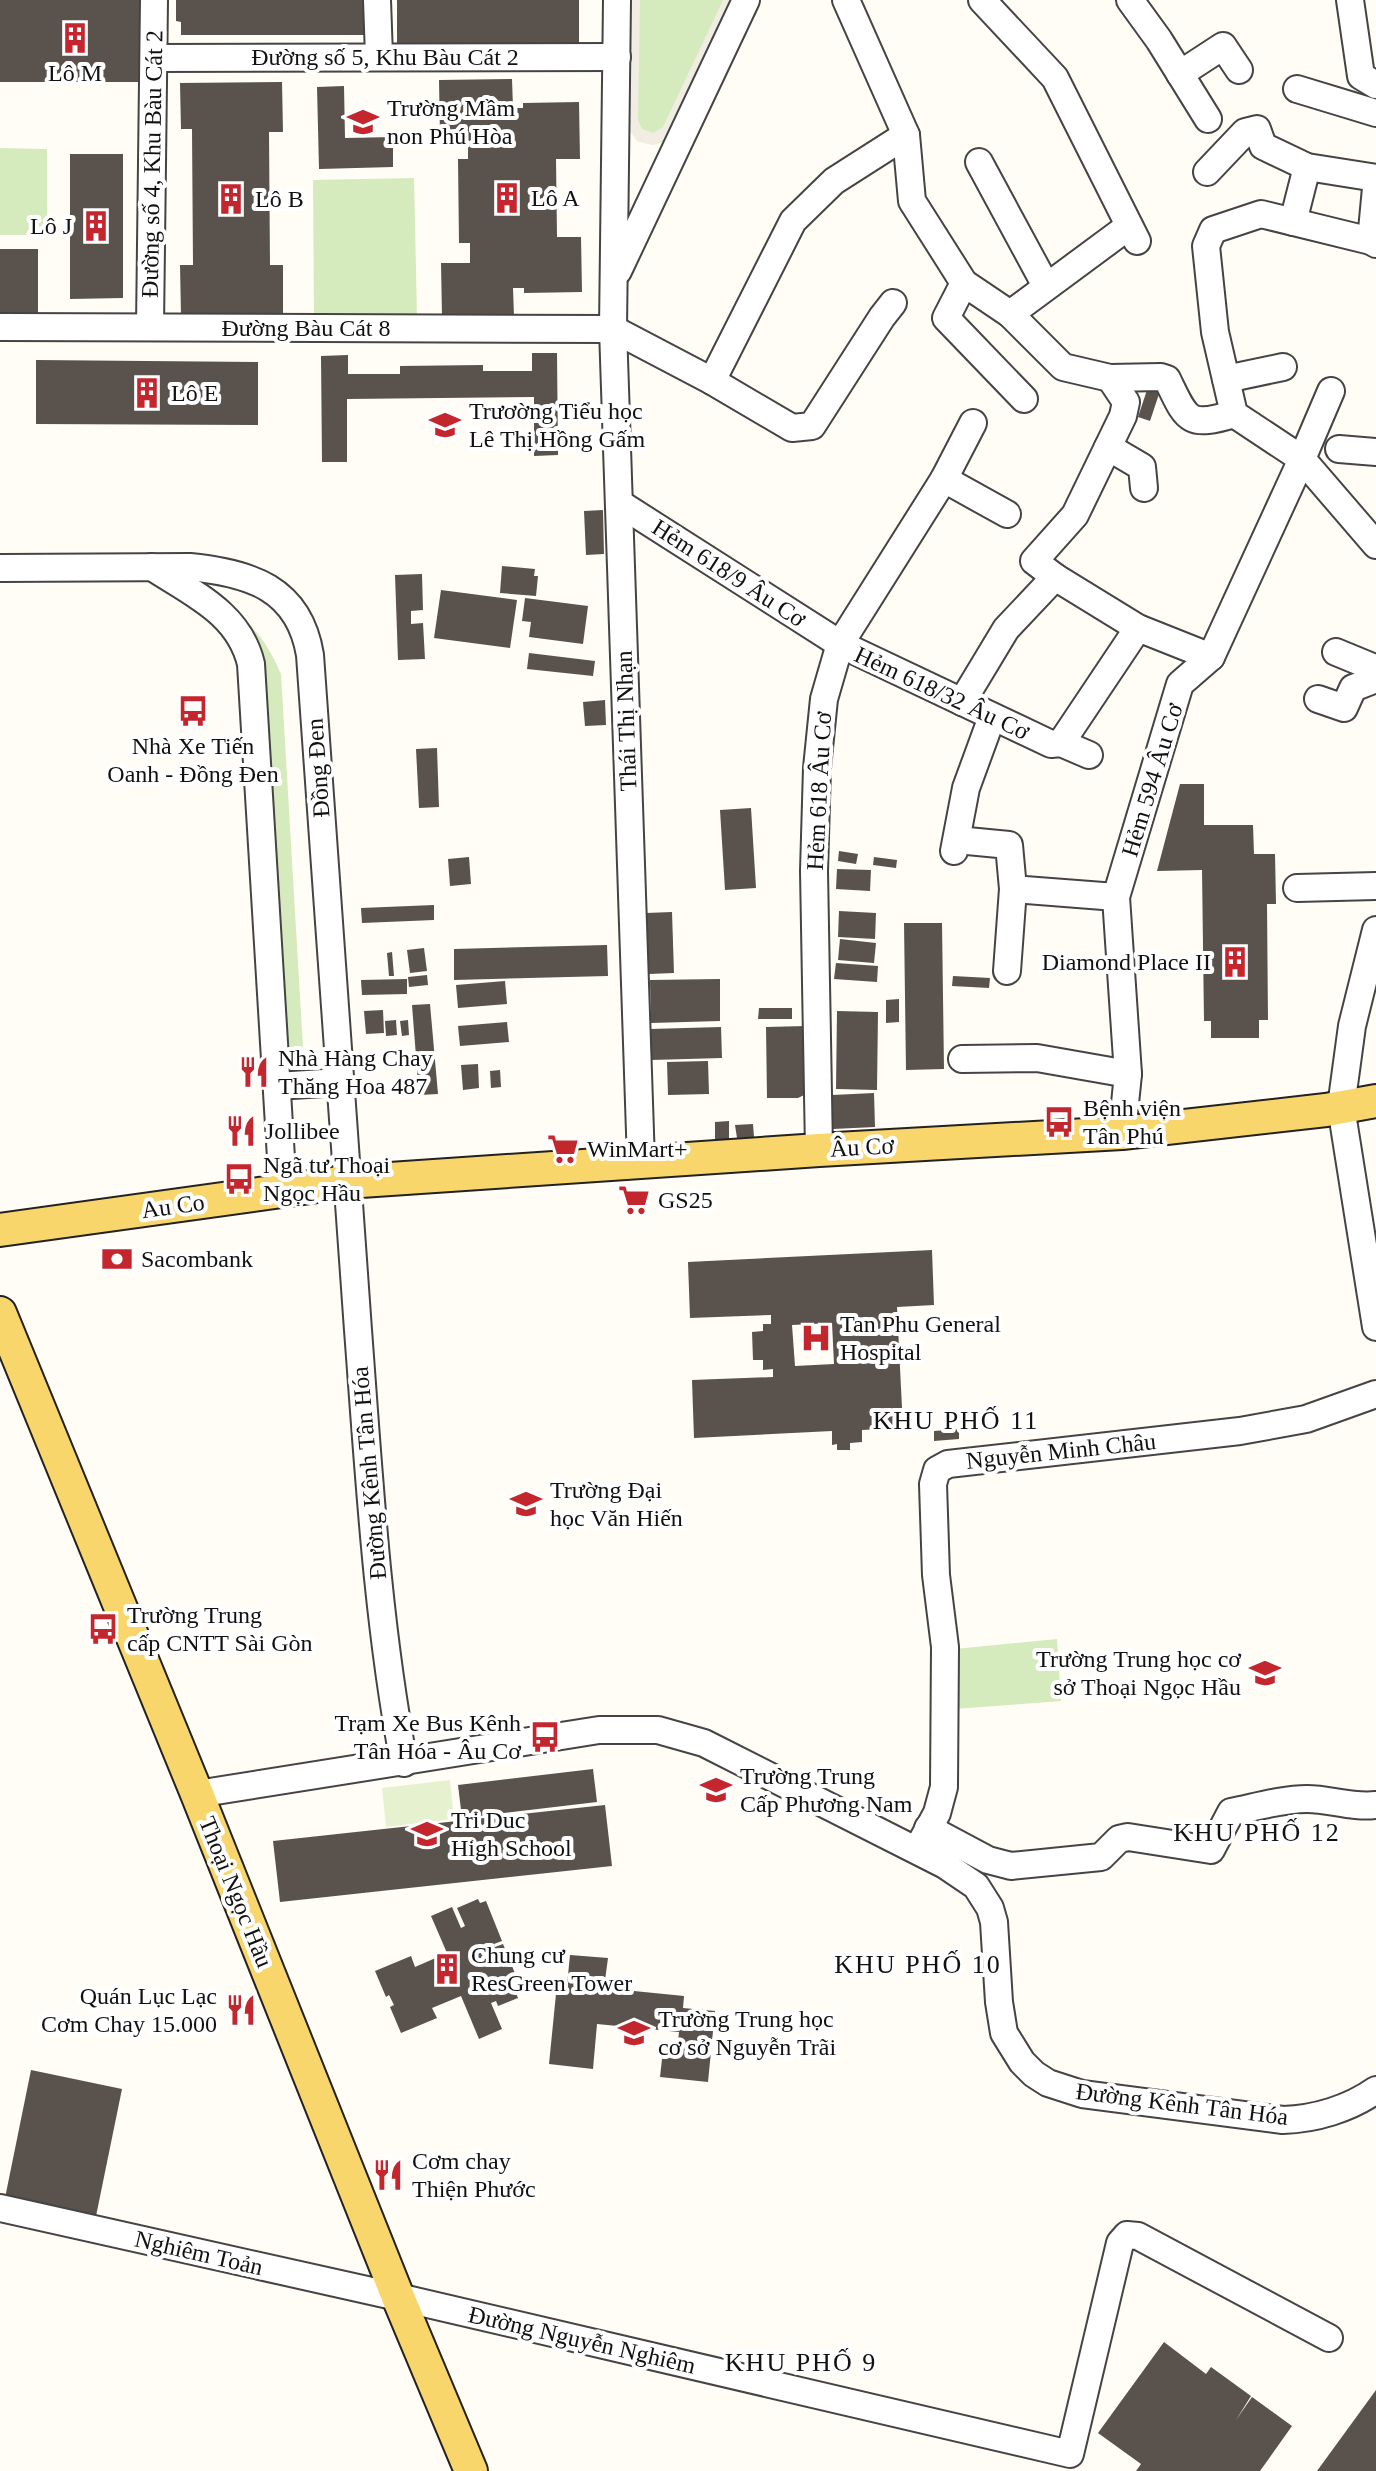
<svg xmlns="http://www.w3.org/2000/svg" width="1376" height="2471" viewBox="0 0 1376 2471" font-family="'Times New Roman',serif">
<rect width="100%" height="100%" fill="#fffdf5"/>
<g fill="#d5ebbd">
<path d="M630,0H734L664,141L653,145L637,141L629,127Z"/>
<path d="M0,148L47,149V235H0Z"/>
<path d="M414,178L417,316L314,318L313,180Z"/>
<path d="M228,606C256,628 267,642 281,674L305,1082H285L265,675L258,644Z"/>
<path d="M1057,1639L1061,1701L955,1709V1649Z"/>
</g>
<path fill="#e6f2cf" d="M450,1780L454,1819L386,1827L382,1788Z"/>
<path fill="#f1ede2" d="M630,0H640L638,120L642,129L653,133L663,127L723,0H734L667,138L653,145L637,141L630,131L629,122Z"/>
<g fill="#5a524d" fill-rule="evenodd">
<path d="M0,0H151L150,82H0Z"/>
<path d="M176,0H369V21H365L364,35H181V22L176,21Z"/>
<rect x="397" y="0" width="182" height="44"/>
<path d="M512,79L513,108H523V103L579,102L580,159H556L557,237H581L582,292L524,293V288H513L514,316L442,317L441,263H470V243H459L458,159H468V136H440L439,80Z"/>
<path d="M282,82L283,132H269L270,265H283V314L181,315L180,265H193L192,129H181L180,83Z"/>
<path d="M344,86L345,138L393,137V167L319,169L317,87Z"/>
<path d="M70,154H123V298L70,299Z"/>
<rect x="0" y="249" width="38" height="64"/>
<path d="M532,353H557L558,455L534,456V397L347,399V462H322L321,356L348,355V374H400V366L483,365V371H532Z"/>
<path d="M36,360L258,362V425L36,424Z"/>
<path d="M1148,387L1160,391L1150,421L1138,417Z"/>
<path d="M603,510L604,554L586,555L584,511Z"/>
<path d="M502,566L535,569L534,576H538L536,596L500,593Z"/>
<path d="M422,574L423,610L411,611V624L423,623L425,659L398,660L395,575Z"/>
<path d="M441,590L517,600L510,648L434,638Z"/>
<path d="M525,598L588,606L583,644L529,637L531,622L522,621Z"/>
<path d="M529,653L595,661L593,676L527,669Z"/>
<path d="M605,700L606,725L585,726L583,702Z"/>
<path d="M437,748L439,807L419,808L416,749Z"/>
<path d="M1180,784H1204V825H1253L1254,854H1275L1276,904H1267L1268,1020H1259V1038H1211V1021H1204L1202,870L1157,871Z"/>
<path d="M751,808L756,888L725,890L720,810Z"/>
<path d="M839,851L858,854L856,864L838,861Z"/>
<path d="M469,857L471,884L450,886L448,859Z"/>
<path d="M874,857L897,860L896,868L873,865Z"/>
<path d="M837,869L871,870L870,891L836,889Z"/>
<path d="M434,905V920L362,923L361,908Z"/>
<path d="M839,911L876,913L875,939L838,937Z"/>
<path d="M672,912L674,973L649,974L646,913Z"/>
<path d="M904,923H942L944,1069L906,1070Z"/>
<path d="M840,939L876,943L874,963L838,960Z"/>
<path d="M607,945L608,976L454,980V949Z"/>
<path d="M424,948L427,971L410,973L407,950Z"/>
<path d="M392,952L394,976H389L387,953Z"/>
<path d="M836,963L878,966L877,982L834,979Z"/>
<path d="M427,975L428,985L409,987L408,977Z"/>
<path d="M953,976L990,978L989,988L952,986Z"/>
<path d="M407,979V994L362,995L361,980Z"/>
<path d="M720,979V1021L651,1023L650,980Z"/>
<path d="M505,981L507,1004L458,1008L456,985Z"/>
<path d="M899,999V1022L886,1023V1000Z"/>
<path d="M430,1004L438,1094L419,1095L412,1005Z"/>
<path d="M759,1008H792V1019H758Z"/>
<path d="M383,1010L384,1033L366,1034L364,1011Z"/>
<path d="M837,1011L878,1012L877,1090L836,1089Z"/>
<path d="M396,1020L397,1035L386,1036L385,1021Z"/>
<path d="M408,1020L409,1035L402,1036L400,1021Z"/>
<path d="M507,1022L509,1042L460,1046L458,1026Z"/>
<path d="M806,1026L807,1090L804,1095L798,1098H767L766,1027Z"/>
<path d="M721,1027L722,1058L651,1060L650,1029Z"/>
<path d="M708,1061L709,1094L668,1095L667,1062Z"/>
<path d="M478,1064L479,1088L463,1090L461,1065Z"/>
<path d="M500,1070L501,1087L491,1088L490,1071Z"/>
<path d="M874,1093L875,1127L833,1129L832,1095Z"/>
<path d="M729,1121V1139H715V1122Z"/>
<path d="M753,1124L754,1137L737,1138L735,1125Z"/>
<path d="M932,1250L934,1305L897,1307L903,1428L862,1430V1442L850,1443V1450H837V1444L832,1445V1431L694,1438L692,1380L773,1377V1369L763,1370V1360H753L752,1332L763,1331V1324H771V1315L690,1318L688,1262ZM832,1323L834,1364L795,1366L792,1325Z"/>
<path d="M959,1429V1439L934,1441V1431Z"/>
<path d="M593,1769L597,1802L462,1818L458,1785Z"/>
<path d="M605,1805L612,1866L280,1902L273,1841Z"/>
<path d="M478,1899L480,1903L486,1901L502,1941L494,1944L495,1947L503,1944L519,1983L513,1986L518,1998L498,2006L496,2001L491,2003L502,2029L479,2039L461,1996L432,2008L437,2018L401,2033L390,2007L394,2005L389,1995L386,1997L375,1971L411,1956L415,1967L447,1953L431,1916L452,1907L461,1928L465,1926L457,1908Z"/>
<path d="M570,1955L608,1958L604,1988L684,1996L683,2008L715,2011L708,2082L660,2077L663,2050L677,2052L679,2032L597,2024L593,2069L549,2064L556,1994L566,1995Z"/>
<path d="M31,2070L122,2089L95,2221L4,2203Z"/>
<path d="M1164,2342L1206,2374L1211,2367L1251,2396L1236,2420L1252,2397L1292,2426L1260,2471H1136L1141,2464L1098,2433Z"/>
<path d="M1376,2390V2471H1317Z"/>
</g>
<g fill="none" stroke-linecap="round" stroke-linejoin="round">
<defs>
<g id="minor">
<path d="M377,0L379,56"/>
<path d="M617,0L613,329L641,1162"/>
<path d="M846,0L906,135L912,201L964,283L1010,314L1063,367L1110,378L1161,377L1167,379C1187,420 1187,428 1234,414"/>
<path d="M982,0L1055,78L1137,241"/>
<path d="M1130,0L1159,40L1208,119"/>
<path d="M1350,0L1361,76L1376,85"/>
<path d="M154,58L617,57"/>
<path d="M1180,74L1223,46L1239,70"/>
<path d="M1297,89L1376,113"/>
<path d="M979,162L1046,286"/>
<path d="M1207,172L1245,132L1257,129L1263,146L1307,167L1376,178"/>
<path d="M1376,188L1371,241L1376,244"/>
<path d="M1293,222L1307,167"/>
<path d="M618,271L746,0"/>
<path d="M964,283L946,318L1024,399"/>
<path d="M1010,314L1129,226"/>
<path d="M0,327L613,329L712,381L792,428L812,426L882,317L893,303"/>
<path d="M150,327L154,0"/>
<path d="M1110,378L1126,402L1123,416L1075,515L1034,561L1055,577L1138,628L1211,657"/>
<path d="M1226,379L1283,367"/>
<path d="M712,381L793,221L834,181L906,135"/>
<path d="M1331,391L1302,459L1376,545"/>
<path d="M1108,447L1142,467L1144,488"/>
<path d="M1339,449L1376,452"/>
<path d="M944,479L1007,514"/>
<path d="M619,503L840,644L1051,744L1061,743L1089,755"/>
<path d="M152,567C193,594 239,613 251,664L283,1191"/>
<path d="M0,568L190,567C250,573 299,588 310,655C325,880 340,1105 358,1330C369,1475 377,1620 404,1763"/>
<path d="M1336,652L1370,666L1376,672"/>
<path d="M1318,699L1344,708L1353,688L1376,679"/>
<path d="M962,702L1006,629L1055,577"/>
<path d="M1061,743L1138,628"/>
<path d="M957,840L1009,845L1013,889"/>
<path d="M954,851L966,788L992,717"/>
<path d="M1297,888L1376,886"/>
<path d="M1376,930L1352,1026L1341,1107L1376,1327"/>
<path d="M1007,971L1013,889L1116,897"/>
<path d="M962,1059L1037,1058L1128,1074"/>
<path d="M277,1086L339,1082"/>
<path d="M1122,1133L1128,1074L1116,897L1180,684L1211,657L1302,459L1234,414L1215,332L1206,246L1213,230L1261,214L1371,241"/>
<path d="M819,1150L814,871L817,768L824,699L840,644L944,479L973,423"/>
<path d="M197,1794L599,1730H658L704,1743L945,1865L976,1886L990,1908L994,1922L999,2002L1004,2033L1022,2062L1034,2074L1048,2083L1082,2094L1283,2120C1315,2119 1349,2109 1376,2090"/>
<path d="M928,1828L988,1860L1011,1866L1101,1857L1119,1839L1128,1837L1211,1850L1231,1812C1256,1807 1282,1799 1307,1799C1330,1799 1352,1808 1376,1805"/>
<path d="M917,1850L937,1813L944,1787L945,1647L936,1575L933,1484L937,1470L948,1464L1240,1431L1306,1419L1376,1394"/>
<path d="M0,2208L398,2297L1070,2454L1120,2243L1127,2235L1138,2236L1329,2338"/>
</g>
<g id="major">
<path d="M0,1230L346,1182L819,1150L1122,1133L1326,1110L1376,1101"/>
<path d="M0,1313L197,1794L398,2297L471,2471"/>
</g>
</defs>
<use href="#minor" stroke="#444" stroke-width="30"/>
<use href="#major" stroke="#222" stroke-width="36"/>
<use href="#minor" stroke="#fff" stroke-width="26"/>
<use href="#major" stroke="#f9d66b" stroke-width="32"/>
</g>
<defs>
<symbol id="building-bare" viewBox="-9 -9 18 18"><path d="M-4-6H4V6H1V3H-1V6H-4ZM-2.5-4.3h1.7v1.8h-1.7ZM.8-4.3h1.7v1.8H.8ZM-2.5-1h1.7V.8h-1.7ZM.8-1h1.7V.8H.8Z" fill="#c4262e" stroke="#fff" stroke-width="2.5" paint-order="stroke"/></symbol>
<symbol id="school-bare" viewBox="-9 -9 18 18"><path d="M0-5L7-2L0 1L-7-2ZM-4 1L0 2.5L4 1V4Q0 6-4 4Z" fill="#c4262e" stroke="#fff" stroke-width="2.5" paint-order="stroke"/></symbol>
<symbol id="bus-bare" viewBox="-9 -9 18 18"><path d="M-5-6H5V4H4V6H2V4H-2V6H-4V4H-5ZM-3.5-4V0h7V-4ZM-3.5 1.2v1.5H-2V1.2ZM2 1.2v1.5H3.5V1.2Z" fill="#c4262e" stroke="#fff" stroke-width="2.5" paint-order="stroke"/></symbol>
<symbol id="restaurant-bare" viewBox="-9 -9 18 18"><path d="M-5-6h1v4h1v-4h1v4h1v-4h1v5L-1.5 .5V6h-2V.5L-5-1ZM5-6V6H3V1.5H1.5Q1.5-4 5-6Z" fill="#c4262e" stroke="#fff" stroke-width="2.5" paint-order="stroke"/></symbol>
<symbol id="supermarket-bare" viewBox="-9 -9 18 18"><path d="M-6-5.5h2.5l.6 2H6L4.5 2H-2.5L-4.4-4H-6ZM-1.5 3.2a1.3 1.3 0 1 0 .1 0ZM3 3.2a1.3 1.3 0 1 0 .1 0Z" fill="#c4262e" stroke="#fff" stroke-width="2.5" paint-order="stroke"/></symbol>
<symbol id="bank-bare" viewBox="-9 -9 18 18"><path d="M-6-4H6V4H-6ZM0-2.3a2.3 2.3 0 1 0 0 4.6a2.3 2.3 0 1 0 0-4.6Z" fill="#c4262e" stroke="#fff" stroke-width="2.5" paint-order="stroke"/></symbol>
<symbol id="hospital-bare" viewBox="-9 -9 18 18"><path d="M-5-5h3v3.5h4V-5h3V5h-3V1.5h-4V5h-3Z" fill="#c4262e" stroke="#fff" stroke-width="2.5" paint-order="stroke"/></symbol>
<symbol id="university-bare" viewBox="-9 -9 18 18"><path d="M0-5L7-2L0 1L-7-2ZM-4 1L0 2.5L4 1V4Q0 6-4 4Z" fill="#c4262e" stroke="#fff" stroke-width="2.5" paint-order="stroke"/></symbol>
</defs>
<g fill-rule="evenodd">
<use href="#building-bare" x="53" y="16" width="44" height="44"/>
<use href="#school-bare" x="341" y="100" width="44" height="44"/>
<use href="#building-bare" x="485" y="176" width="44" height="44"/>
<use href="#building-bare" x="209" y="177" width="44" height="44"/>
<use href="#building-bare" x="74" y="204" width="44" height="44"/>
<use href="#building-bare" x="125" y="371" width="44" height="44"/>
<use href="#school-bare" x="423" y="403" width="44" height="44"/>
<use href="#bus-bare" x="171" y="689" width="44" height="44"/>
<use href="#building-bare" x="1213" y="940" width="44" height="44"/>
<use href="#restaurant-bare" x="232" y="1050" width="44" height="44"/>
<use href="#bus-bare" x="1037" y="1100" width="44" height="44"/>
<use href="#restaurant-bare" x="219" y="1109" width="44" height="44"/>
<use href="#supermarket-bare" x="541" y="1127" width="44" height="44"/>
<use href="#bus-bare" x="217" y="1157" width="44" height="44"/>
<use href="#supermarket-bare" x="612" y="1178" width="44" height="44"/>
<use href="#bank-bare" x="95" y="1237" width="44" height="44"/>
<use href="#hospital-bare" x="794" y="1316" width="44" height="44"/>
<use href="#university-bare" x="504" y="1482" width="44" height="44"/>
<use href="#bus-bare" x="81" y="1607" width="44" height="44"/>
<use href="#school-bare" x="1243" y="1651" width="44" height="44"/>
<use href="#bus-bare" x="523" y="1715" width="44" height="44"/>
<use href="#school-bare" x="694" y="1768" width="44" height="44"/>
<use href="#school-bare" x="405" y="1812" width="44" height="44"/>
<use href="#building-bare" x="425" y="1947" width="44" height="44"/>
<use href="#restaurant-bare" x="219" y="1988" width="44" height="44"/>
<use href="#school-bare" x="612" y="2011" width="44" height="44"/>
<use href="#restaurant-bare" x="366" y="2153" width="44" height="44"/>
</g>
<g text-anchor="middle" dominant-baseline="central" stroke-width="8" stroke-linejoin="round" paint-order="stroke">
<g font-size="24" fill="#111" stroke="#fff">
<text x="385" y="57">Đường số 5, Khu Bàu Cát 2</text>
<text transform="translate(152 164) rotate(-89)">Đường số 4, Khu Bàu Cát 2</text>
<text x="306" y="328">Đường Bàu Cát 8</text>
<text transform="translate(729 573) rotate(33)">Hẻm 618/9 Âu Cơ</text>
<text transform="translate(942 693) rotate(25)">Hẻm 618/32 Âu Cơ</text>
<text transform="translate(626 721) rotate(-92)">Thái Thị Nhạn</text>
<text transform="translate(318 768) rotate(-94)">Đồng Đen</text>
<text transform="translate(1152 780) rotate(-73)">Hẻm 594 Âu Cơ</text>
<text transform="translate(819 791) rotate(-87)">Hẻm 618 Âu Cơ</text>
<text transform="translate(862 1147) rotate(-3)">Âu Cơ</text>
<text transform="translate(173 1206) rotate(-8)">Au Co</text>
<text transform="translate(1061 1451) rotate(-6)">Nguyễn Minh Châu</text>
<text transform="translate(369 1473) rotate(-95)">Đường Kênh Tân Hóa</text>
<text transform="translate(236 1892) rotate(68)">Thoại Ngọc Hầu</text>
<text transform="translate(1182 2104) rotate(7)">Đường Kênh Tân Hóa</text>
<text transform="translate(199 2253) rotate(13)">Nghiêm Toản</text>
<text transform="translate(582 2340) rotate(13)">Đường Nguyễn Nghiêm</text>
</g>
<g font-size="24" fill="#111" stroke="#fff" text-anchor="start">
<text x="75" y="73" text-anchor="middle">Lô M</text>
<text x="387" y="108">Trường Mầm<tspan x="387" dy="28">non Phú Hòa</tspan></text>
<text x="531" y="198">Lô A</text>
<text x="255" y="199">Lô B</text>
<text x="72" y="226" text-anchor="end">Lô J</text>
<text x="171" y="393">Lô E</text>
<text x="469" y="411">Trươờng Tiểu học<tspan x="469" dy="28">Lê Thị Hồng Gấm</tspan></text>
<text x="193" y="746" text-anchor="middle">Nhà Xe Tiến<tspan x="193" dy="28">Oanh - Đồng Đen</tspan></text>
<text x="1211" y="962" text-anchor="end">Diamond Place II</text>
<text x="278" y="1058">Nhà Hàng Chay<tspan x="278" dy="28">Thăng Hoa 487</tspan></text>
<text x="1083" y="1108">Bệnh viện<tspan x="1083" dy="28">Tân Phú</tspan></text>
<text x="265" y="1131">Jollibee</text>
<text x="587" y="1149">WinMart+</text>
<text x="263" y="1165">Ngã tư Thoại<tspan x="263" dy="28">Ngọc Hầu</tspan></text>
<text x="658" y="1200">GS25</text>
<text x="141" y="1259">Sacombank</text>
<text x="840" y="1324">Tan Phu General<tspan x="840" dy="28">Hospital</tspan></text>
<text x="550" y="1490">Trường Đại<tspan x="550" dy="28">học Văn Hiến</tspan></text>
<text x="127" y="1615">Trường Trung<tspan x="127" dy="28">cấp CNTT Sài Gòn</tspan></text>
<text x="1241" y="1659" text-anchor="end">Trường Trung học cơ<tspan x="1241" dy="28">sở Thoại Ngọc Hầu</tspan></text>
<text x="521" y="1723" text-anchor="end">Trạm Xe Bus Kênh<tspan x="521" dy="28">Tân Hóa - Âu Cơ</tspan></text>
<text x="740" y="1776">Trường Trung<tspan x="740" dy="28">Cấp Phương Nam</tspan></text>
<text x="451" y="1820">Tri Duc<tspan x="451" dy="28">High School</tspan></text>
<text x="471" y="1955">Chung cư<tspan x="471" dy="28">ResGreen Tower</tspan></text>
<text x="217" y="1996" text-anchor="end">Quán Lục Lạc<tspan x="217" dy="28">Cơm Chay 15.000</tspan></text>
<text x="658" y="2019">Trường Trung học<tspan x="658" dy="28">cơ sở Nguyễn Trãi</tspan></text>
<text x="412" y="2161">Cơm chay<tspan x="412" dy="28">Thiện Phước</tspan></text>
</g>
<g font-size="26" letter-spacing="2" fill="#111" stroke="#fff">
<text x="956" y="1420">KHU PHỐ 11</text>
<text x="1257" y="1832">KHU PHỐ 12</text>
<text x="918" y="1964">KHU PHỐ 10</text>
<text x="801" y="2362">KHU PHỐ 9</text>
</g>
</g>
</svg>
